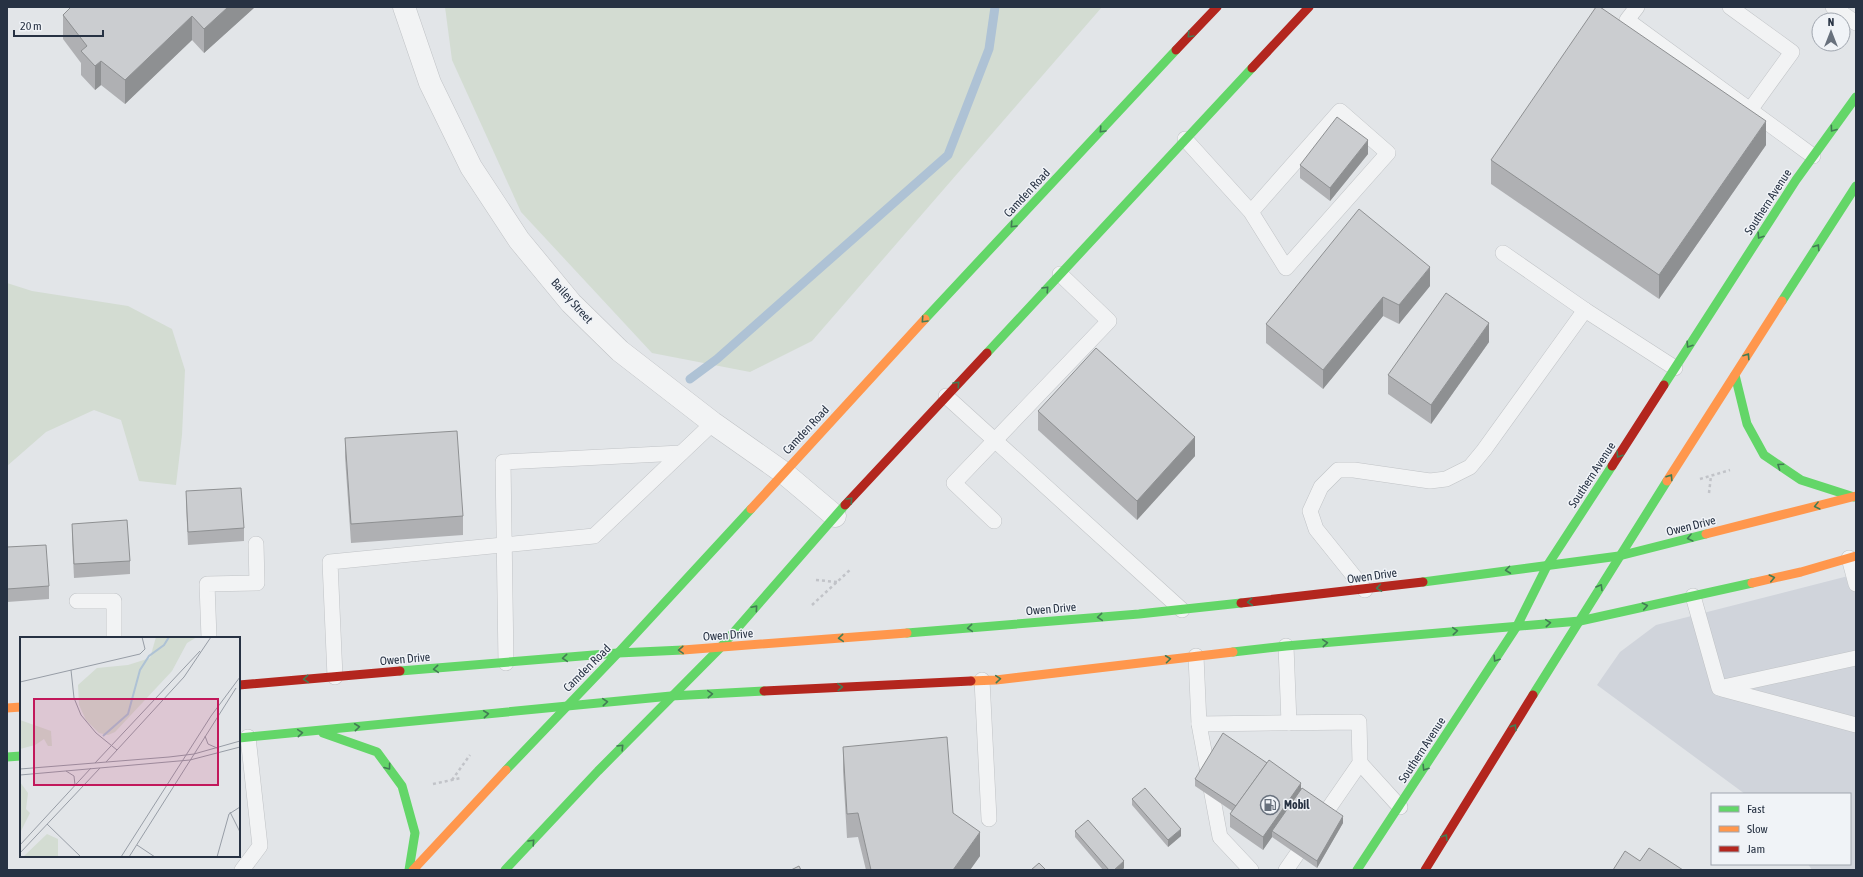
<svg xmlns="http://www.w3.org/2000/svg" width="1863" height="877" viewBox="0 0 1863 877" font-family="'Asap Condensed',sans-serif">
<rect width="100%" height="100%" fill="#e2e5e8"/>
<path fill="#d0d4db" d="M1856,574V870H1812L1808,864H1850V794H1745L1597,685L1620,652L1656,625Z"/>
<g fill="#d3dcd2">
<path d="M445,7H1102L812,341L750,372L652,353L521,212L452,60Z"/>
<path d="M7,283L32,291L128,306L172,329L185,370L182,435L176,485L139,481L121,420L94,410L46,432L7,466Z"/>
</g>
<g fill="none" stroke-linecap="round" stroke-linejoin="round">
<path stroke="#aec2d5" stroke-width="9" d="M690,379L717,359L948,155L989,49L995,7"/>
<defs>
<g id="lane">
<path d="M1637,7L1627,20L1813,156"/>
<path d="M1730,7L1792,52L1750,110"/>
<path d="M1833,7L1856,23"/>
<path d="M1185,139L1251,212L1340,111L1388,153L1286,268L1251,212"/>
<path d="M1503,253L1585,310"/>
<path d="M946,396L1182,610"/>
<path d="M994,521L954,483L1109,321L1060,274"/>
<path d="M1849,558L1856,584"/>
<path d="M1365,590L1316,529L1310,511L1321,487L1338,470H1354L1430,481L1446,479L1470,467L1484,450L1585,310L1675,368"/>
<path d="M1693,596L1719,688L1856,658"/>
<path d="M77,601H114V638"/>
<path d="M209,638L207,584L257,583L256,544"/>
<path d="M1286,646L1289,723"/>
<path d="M1196,656L1199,724L1220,837L1251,870"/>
<path d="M506,663L503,462L681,453"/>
<path d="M335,677L330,562L594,536L713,423"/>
<path d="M982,680L989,819"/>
<path d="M1722,689L1856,725"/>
<path d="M1199,724L1359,722L1360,763L1286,870"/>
<path d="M1360,763L1400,807"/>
<path d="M242,870L260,846L248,737"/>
</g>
<path id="street" d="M404,7L430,83L471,167L519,240L571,303L620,351L713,423L784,473L835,516"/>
</defs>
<use href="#lane" stroke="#c0c3c6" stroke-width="16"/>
<use href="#street" stroke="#c0c3c6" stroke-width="23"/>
<g stroke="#c1c3c8" stroke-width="2.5" stroke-dasharray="3 3" stroke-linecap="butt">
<path d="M1700,479L1730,470"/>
<path d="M1709,493L1711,476"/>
<path d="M816,580L837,582"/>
<path d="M812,605L851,569"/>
<path d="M452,780L470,755"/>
<path d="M433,784L461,778"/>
</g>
<use href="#lane" stroke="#f2f3f4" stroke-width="15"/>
<use href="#street" stroke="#f2f3f4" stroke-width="22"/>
<g stroke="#63d668" stroke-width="9">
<path d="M1782,301L1856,186"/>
<path d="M925,319L1176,50"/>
<path d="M987,353L1252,68"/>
<path d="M1735,375L1747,424L1764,455L1801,480L1854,497"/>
<path d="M1664,385L1796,180L1856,97"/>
<path d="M1423,582L1619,556L1706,534"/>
<path d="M907,633L1139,614L1241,603"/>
<path d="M1233,652L1286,646L1580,621L1752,583"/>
<path d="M400,671L618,653L683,650"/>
<path d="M1533,695L1667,481"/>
<path d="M323,733L377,752L402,786L415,833L409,870"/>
<path d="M239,738L671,696L764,691"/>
<path d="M7,757L21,756"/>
<path d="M506,770L618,653L751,509"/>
<path d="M505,870L598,771L720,648L845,505"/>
<path d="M1357,870L1517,626L1547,566L1612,466"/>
</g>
<g stroke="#ff974d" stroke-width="9">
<path d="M1667,481L1782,301"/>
<path d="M751,509L925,319"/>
<path d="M1706,534L1856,496"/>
<path d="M1752,583L1801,572L1856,556"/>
<path d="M683,650L907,633"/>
<path d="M971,681L996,680L1233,652"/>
<path d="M7,708L21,707"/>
<path d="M413,870L506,770"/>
</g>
<g stroke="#b3261e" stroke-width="9">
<path d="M1176,50L1217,7"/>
<path d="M1252,68L1309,7"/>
<path d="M1612,466L1664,385"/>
<path d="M845,505L987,353"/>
<path d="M1241,603L1423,582"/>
<path d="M239,685L400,671"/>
<path d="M764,691L971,681"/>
<path d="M1425,870L1533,695"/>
</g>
</g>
<g fill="#afb0b3">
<path d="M255,7L204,53L192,40L125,104L101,85L95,90L81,75V63L63,39V15Z"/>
<path d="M1766,145L1659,299L1491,184V160Z"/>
<path d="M1368,154L1330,201L1300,178V165Z"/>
<path d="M1430,286L1399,324L1383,316L1323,389L1266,343V324Z"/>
<path d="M1489,342L1431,424L1388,394V375Z"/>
<path d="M1038,411L1195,456L1137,520L1038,430Z"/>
<path d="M345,438L463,516V535L351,543L345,457Z"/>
<path d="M186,491L244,528V541L188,545L186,504Z"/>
<path d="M72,524L130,561V574L74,578L72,537Z"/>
<path d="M7,547L49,586V599L7,602Z"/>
<path d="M843,747L953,813L980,856L970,870H866L858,837L847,838L843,771Z"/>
<path d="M1195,779L1301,789L1343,823L1317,868L1272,837L1263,850L1230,827V814L1232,811L1195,786Z"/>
<path d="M1132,799L1181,836L1168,847L1132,805Z"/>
<path d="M1075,831L1124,868L1122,870H1103L1075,837Z"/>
</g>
<g fill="#8e9092">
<path d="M228,7H255L204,53V29Z"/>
<path d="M192,16V40L125,104V80Z"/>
<path d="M101,61V85L95,90V66Z"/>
<path d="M1766,121V145L1659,299V275Z"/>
<path d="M1368,140V154L1330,201V188Z"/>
<path d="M1430,267V286L1399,324V305Z"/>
<path d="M1383,297V316L1323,389V370Z"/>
<path d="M1489,323V342L1431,424V405Z"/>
<path d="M1195,437V456L1137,520V501Z"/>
<path d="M1301,783V796L1272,831V837L1263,850V837Z"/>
<path d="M1343,816V823L1317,868V861Z"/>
<path d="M1181,829V836L1168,847V840Z"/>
<path d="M980,832V856L970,870H953Z"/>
<path d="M1124,861V868L1122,870H1114Z"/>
</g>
<g fill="#cbcdd0" stroke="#8e9092">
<path d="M71,7H228L204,29L192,16L125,80L101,61L95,66L81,51L87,46L63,15Z"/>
<path d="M1596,7H1600L1766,121L1659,275L1491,160Z"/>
<path d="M1337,117L1368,140L1330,188L1300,165Z"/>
<path d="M1359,209L1430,267L1399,305L1383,297L1323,370L1266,324Z"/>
<path d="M1446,293L1489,323L1431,405L1388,375Z"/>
<path d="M1096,348L1195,437L1137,501L1038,411Z"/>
<path d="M457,431L463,516L351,524L345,438Z"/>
<path d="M241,488L244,528L188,532L186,491Z"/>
<path d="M127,520L130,561L74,564L72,524Z"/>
<path d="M46,545L49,586L7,589V547Z"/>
<path d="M1223,733L1267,763L1236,806L1195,779Z"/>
<path d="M947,737L953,813L980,832L953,870H871L858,813L847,814L843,747Z"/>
<path d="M1269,760L1301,783L1263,837L1230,814Z"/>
<path d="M1145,788L1181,829L1168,840L1132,799Z"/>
<path d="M1302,788L1343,816L1317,861L1272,831Z"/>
<path d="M1088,820L1124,861L1114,870H1109L1075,831Z"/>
<path d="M1649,848L1683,870H1613L1625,851L1640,861Z"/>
<path d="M1039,863L1046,870H1031Z"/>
<path d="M799,866L801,870H791Z"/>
</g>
<defs><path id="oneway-chevron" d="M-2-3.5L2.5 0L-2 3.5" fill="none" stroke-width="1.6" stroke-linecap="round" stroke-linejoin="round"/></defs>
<g stroke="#427c54">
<use href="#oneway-chevron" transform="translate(1190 35) rotate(133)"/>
<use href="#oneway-chevron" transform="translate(1833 129) rotate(126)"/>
<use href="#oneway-chevron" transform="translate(1102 130) rotate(133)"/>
<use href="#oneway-chevron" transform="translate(1013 225) rotate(133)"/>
<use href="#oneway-chevron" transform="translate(1760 236) rotate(123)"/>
<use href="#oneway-chevron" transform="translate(1817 247) rotate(-57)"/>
<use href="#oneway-chevron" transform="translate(1046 289) rotate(-47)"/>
<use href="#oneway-chevron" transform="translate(924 320) rotate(133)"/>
<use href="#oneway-chevron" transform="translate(1689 345) rotate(123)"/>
<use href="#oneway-chevron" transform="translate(1747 356) rotate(-57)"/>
<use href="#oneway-chevron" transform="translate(957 384) rotate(-47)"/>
<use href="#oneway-chevron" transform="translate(1619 455) rotate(123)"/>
<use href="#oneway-chevron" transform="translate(1780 466) rotate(-145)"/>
<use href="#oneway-chevron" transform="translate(1670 477) rotate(-57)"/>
<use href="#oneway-chevron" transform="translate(850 500) rotate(-47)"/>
<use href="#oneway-chevron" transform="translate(1817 506) rotate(166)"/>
<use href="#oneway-chevron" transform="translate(1690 538) rotate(166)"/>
<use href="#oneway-chevron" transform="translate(1508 570) rotate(173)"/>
<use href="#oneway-chevron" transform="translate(1772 578) rotate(-13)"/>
<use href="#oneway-chevron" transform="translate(1600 587) rotate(-59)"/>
<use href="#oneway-chevron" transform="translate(1379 588) rotate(171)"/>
<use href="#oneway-chevron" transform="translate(1250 602) rotate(174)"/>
<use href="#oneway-chevron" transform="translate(1645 606) rotate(-12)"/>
<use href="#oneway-chevron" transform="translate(755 608) rotate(-49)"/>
<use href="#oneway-chevron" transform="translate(1100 617) rotate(175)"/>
<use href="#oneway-chevron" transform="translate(1548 623) rotate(-5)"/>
<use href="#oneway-chevron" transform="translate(970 628) rotate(175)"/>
<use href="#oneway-chevron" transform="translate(1455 631) rotate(-5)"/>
<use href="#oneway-chevron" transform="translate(841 638) rotate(175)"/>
<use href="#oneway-chevron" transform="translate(1325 643) rotate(-5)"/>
<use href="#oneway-chevron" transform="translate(681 650) rotate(177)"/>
<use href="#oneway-chevron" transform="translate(565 658) rotate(175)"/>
<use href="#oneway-chevron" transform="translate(1168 659) rotate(-7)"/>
<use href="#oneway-chevron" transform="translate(1496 659) rotate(123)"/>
<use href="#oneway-chevron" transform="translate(436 669) rotate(175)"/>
<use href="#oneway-chevron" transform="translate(306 679) rotate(175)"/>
<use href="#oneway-chevron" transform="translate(998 679) rotate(-5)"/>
<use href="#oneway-chevron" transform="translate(840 687) rotate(-3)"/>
<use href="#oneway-chevron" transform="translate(710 694) rotate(-3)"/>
<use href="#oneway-chevron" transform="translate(605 702) rotate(-5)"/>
<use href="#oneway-chevron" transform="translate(486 714) rotate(-6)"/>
<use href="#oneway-chevron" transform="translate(357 727) rotate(-6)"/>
<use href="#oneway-chevron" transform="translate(1514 727) rotate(-58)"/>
<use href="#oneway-chevron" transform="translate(300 733) rotate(-5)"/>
<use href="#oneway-chevron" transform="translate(621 747) rotate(-46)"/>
<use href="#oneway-chevron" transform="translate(388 767) rotate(53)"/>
<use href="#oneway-chevron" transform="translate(1425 768) rotate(123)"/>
<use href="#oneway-chevron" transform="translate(1445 837) rotate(-58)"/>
<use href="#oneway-chevron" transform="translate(532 842) rotate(-47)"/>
</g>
<defs>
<symbol id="fuel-ring" viewBox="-11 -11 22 22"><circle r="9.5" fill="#f0f3f7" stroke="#68717d" stroke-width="1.5"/><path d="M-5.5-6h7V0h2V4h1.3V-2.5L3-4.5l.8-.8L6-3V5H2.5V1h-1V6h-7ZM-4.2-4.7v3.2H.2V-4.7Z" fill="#68717d"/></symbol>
</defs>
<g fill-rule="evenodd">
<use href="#fuel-ring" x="1259" y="794" width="22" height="22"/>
</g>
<g text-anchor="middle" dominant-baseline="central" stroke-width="3" stroke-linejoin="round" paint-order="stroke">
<g font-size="12" fill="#273243" stroke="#f0f3f7">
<text transform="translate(1027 193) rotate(-47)">Camden Road</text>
<text transform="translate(1768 202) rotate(-57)">Southern Avenue</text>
<text transform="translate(572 301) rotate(48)">Bailey Street</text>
<text transform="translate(806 430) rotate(-47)">Camden Road</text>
<text transform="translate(1592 475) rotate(-57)">Southern Avenue</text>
<text transform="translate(1691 526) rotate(-14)">Owen Drive</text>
<text transform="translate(1372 576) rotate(-8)">Owen Drive</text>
<text transform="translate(1051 609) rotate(-5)">Owen Drive</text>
<text transform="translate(728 635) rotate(-4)">Owen Drive</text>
<text transform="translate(405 659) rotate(-5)">Owen Drive</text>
<text transform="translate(587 668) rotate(-45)">Camden Road</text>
<text transform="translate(1422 750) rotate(-57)">Southern Avenue</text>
</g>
<g font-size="12" font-weight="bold" fill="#273243" stroke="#f0f3f7" text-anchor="start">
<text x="1284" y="805">Mobil</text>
</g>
</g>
<g transform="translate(20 637)">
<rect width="220" height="220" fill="#e2e5e8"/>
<path d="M136,0H177L167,6L152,34L95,95L88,98L79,96L66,83L59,68L58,48L77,31L108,28L130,21ZM0,83L31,94L32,109H28L24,102L15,108L0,112ZM0,145L8,156L6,172L10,176L0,196ZM27,197L38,202V220H3Z" fill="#d3dcd2"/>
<path fill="none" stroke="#aec2d5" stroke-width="2" d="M83,99L108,77L120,33L129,19L144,8L149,0"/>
<path fill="none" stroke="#979da6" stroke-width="1" d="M51,33L54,61L61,78L76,96L97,113M0,45L120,17L125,12L122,0M185,99L188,107L197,111M86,125L164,40L191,0M75,126L180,14M0,132L149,120L174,117L220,104M46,134L54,139L55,148M0,138L170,123L220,110M210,175L220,195M27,187L61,220M0,208L71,131M117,208L135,220M0,216L80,131M101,220L191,79L220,40M109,220L216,51M197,220L209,177L220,170"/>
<path fill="#c2185b" fill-opacity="0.15" stroke="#c2185b" stroke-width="2" d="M14,62H198V148H14Z"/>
<rect width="220" height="220" fill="none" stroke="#273243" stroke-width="2"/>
</g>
<rect width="1863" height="877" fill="none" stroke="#273243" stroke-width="16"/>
<rect x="1711" y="793" width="140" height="72" fill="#f0f3f7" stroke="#a0a6af"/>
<rect x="1719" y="806" width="20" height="6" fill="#63d668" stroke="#a0a6af"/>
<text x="1747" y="813" font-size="12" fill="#273243">Fast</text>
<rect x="1719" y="826" width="20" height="6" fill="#ff974d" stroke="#a0a6af"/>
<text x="1747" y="833" font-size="12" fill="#273243">Slow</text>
<rect x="1719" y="846" width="20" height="6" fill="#b3261e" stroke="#a0a6af"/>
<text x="1747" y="853" font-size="12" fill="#273243">Jam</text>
<g transform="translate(1831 32)"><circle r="19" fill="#f0f3f7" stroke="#a0a6af"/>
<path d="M0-3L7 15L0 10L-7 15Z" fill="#68717d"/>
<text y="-6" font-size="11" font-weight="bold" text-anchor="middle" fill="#273243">N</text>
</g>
<path d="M14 30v6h89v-6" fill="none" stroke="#273243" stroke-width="2"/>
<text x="20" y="30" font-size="12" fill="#273243" stroke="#f0f3f7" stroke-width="3" paint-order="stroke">20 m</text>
</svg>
